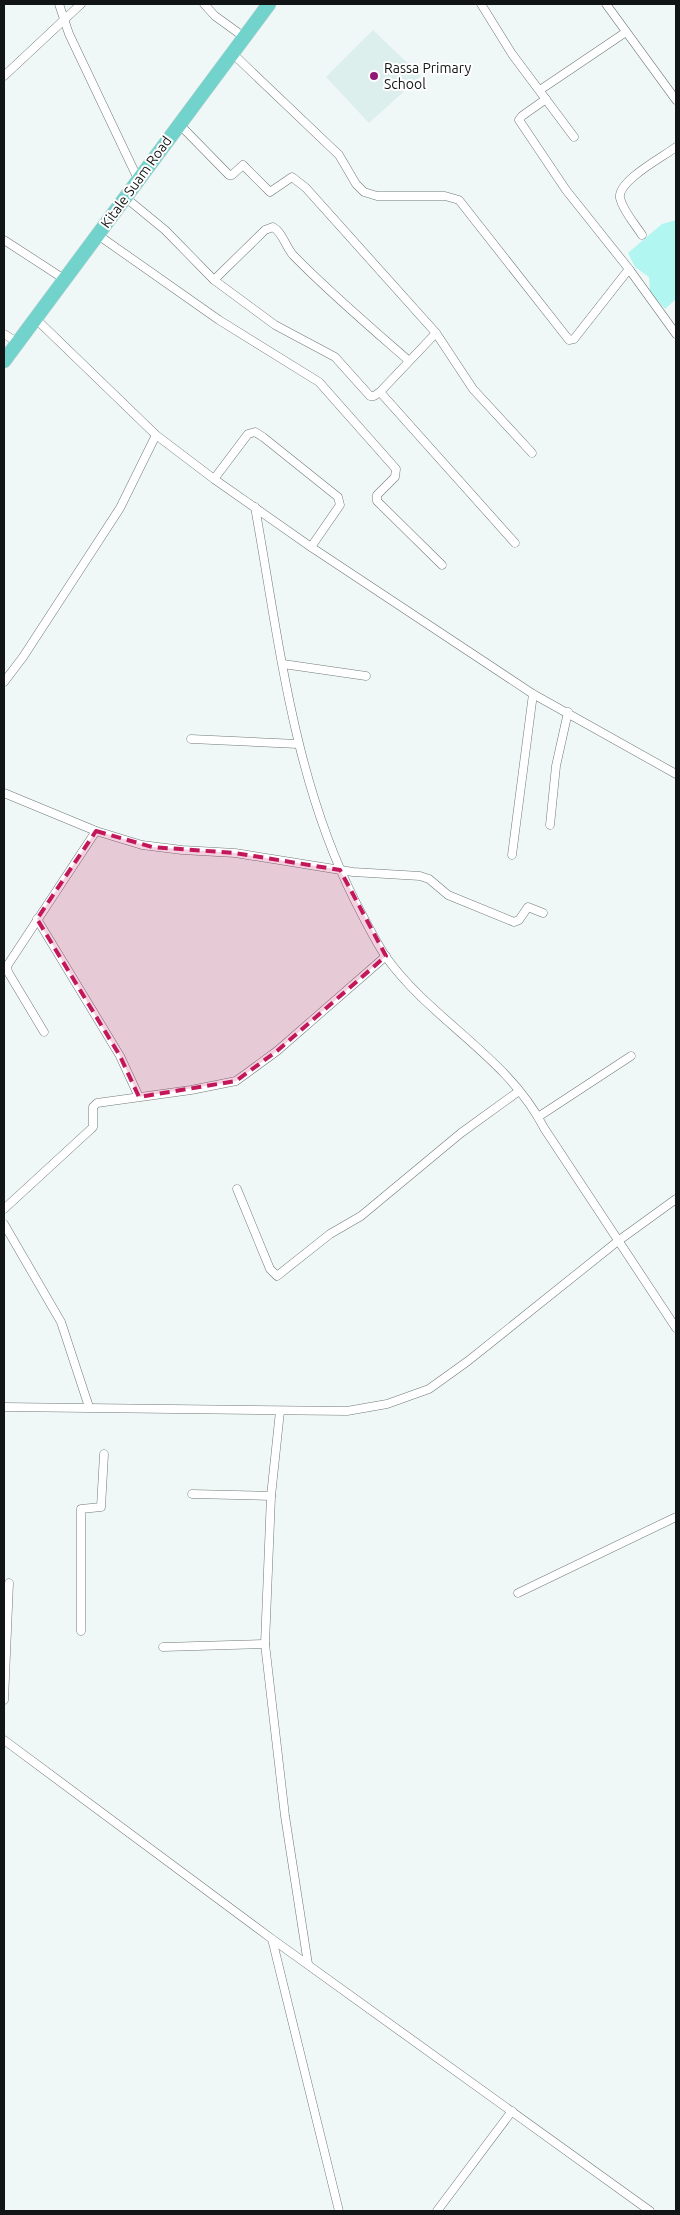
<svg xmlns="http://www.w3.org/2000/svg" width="680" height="2215" viewBox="0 0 680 2215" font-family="Ubuntu,sans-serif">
<rect width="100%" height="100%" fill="#eff8f7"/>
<path fill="#dcefed" d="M373,30L421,76L369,123L326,77Z"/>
<path fill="#b1f6f1" d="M676,220V299L665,309L650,292L649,277L635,267L628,253L662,224Z"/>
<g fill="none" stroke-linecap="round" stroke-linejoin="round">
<defs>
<g id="street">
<path d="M59,4L69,34L138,179"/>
<path d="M204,4L215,16L244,37"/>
<path d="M481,4L512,54L574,137"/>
<path d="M606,4L676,100"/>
<path d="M232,53L339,155L356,184L364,192L377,196H445L459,200L569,340L574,339L629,269"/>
<path d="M4,76L81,4"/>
<path d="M540,90L626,32"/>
<path d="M546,99L522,116L519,120L566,190L629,269L676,334"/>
<path d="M179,124L229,175H232L243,165L270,192L292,177L306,188L436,333L473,389L532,453"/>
<path d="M126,198L165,230L214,280L275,325L335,357L370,396H374L380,392L515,543"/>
<path d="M98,235L219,320L319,382L396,469L395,477L377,495V501L442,565"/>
<path d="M642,235C635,224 623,211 620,198C617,181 663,157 676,147"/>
<path d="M4,240L64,279"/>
<path d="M214,280L265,230L273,227C283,233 285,246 293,255C329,292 369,326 408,360"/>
<path d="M35,318L156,435L214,479L311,547L533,694L676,774"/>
<path d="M4,334L17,342"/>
<path d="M380,392L436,333"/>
<path d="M214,479L248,434L255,432L263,437L338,497L340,505L311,547"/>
<path d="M255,507C279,640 293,778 355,901C365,920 374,939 386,957C431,1020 508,1057 544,1128L676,1328"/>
<path d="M283,664L366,676"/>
<path d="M4,682L23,657L120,508L156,435"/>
<path d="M191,739L298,744"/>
<path d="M4,793L96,831L142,845L182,850L235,853L353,872L420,876L429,879L448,895L514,922L519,920L528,907L543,913"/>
<path d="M550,825L556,766L568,712"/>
<path d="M512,855L533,694"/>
<path d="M37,919L120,1056L139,1097"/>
<path d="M44,1032L8,972L7,966L96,831"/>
<path d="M538,1117L631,1056"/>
<path d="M237,1189L270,1269L277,1276L330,1234L361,1216L461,1133L519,1091"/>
<path d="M4,1209L91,1129L93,1127V1107L97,1103L191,1090L236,1081L277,1051L386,956"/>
<path d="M4,1224L61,1322L89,1407"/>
<path d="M4,1407L347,1411L387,1404L429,1389L468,1361L618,1241L676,1199"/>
<path d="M280,1411L271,1496L265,1644L285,1816L308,1964"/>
<path d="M192,1494L271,1496"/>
<path d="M518,1593L676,1517"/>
<path d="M81,1631V1509L101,1507L104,1454"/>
<path d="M163,1647L265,1644"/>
<path d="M4,1700L9,1583"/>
<path d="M4,1740L272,1939L650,2211"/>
<path d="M272,1939L339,2211"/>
<path d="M437,2211L512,2111"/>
</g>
<path id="highway" d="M4,361L269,4"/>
</defs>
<use href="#street" stroke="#717978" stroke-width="9"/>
<use href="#highway" stroke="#d4d5d5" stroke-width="15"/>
<use href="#street" stroke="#fff" stroke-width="8"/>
<use href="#highway" stroke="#72d3cd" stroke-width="14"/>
</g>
<path fill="#c2185b" fill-opacity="0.2" stroke="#c2185b" stroke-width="4" stroke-dasharray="10 6" stroke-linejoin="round" d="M96,831L152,847L235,853L340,870L386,956L277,1051L236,1081L139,1097L120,1056L37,919Z"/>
<circle fill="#921875" stroke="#fff" stroke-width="2" cx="374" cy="76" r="5"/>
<g text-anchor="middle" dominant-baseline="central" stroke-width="4" stroke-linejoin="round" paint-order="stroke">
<g font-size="14" fill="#121515" stroke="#fff" text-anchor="start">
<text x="384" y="68">Rassa Primary<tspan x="384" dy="16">School</tspan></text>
</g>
<g font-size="14" fill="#121515" stroke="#fff">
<text transform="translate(136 182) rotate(-54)">Kitale Suam Road</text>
</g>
</g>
<rect width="680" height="2215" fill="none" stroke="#121515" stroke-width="10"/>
</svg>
